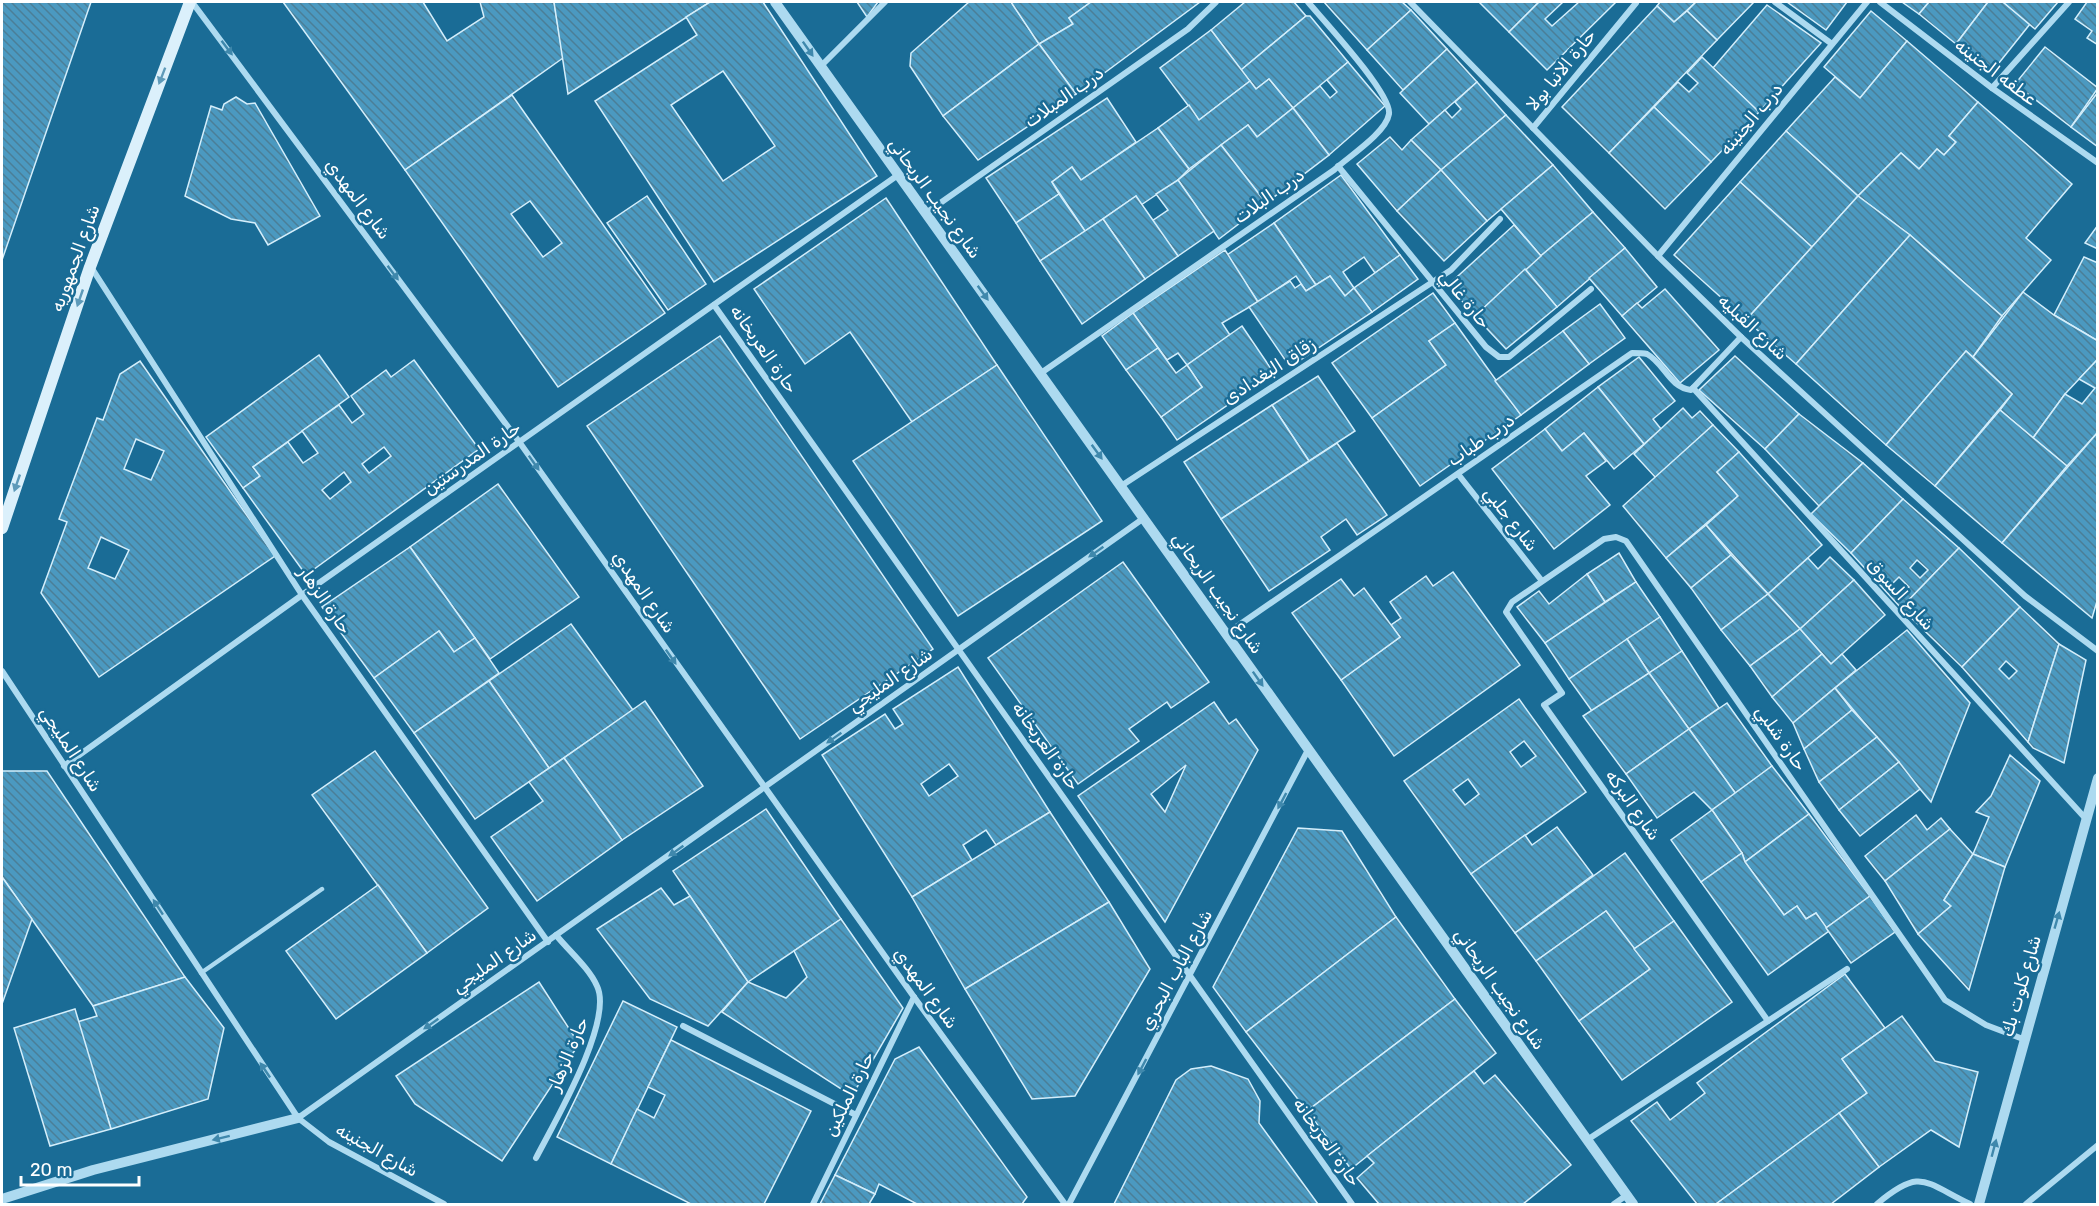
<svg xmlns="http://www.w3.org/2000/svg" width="2099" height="1206" viewBox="0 0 2099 1206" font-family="Rubik,Cairo,sans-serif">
<defs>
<pattern id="building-back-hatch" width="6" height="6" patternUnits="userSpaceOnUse" patternTransform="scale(1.5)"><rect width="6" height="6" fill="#4b99c0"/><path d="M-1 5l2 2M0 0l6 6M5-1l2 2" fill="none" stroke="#4b7e97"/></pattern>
</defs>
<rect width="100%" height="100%" fill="#1a6c96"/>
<g fill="url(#building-back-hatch)" stroke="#d4eefb" stroke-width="1.5" fill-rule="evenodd">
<path d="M2,2H91L2,260Z"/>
<path d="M283,2H423L447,41L484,17L480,2H554L563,58L405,170Z"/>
<path d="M554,2H710L568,94Z"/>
<path d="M710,2H763L877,176L714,282L595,101L697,35L686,17ZM723,71L775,146L723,181L671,105Z"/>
<path d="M857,2H878L867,17Z"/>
<path d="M969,2H1011L1039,44L943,116L910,66L911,53Z"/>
<path d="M1011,2H1091L1069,18L1073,24L1039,44Z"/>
<path d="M1091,2H1200L1076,94L1039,44L1073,24L1069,18Z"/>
<path d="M1245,2H1294L1306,16L1241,70L1211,30Z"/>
<path d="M1324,2H1402L1411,10L1367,50Z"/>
<path d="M1479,2H1539L1509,32Z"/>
<path d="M1539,2H1563L1545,19L1552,26L1579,2H1616L1547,70L1509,32Z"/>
<path d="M1660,2H1696L1674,22L1657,6Z"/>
<path d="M1696,2H1754L1717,40L1687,11Z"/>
<path d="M1787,2H1847L1826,30Z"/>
<path d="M1902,2H1929L1919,14Z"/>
<path d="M1929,2H1988L1956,44L1919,14Z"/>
<path d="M1988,2H2003L2030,24L1991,73L1956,44Z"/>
<path d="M2003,2H2058L2035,29Z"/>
<path d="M2087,2H2098V45L2087,38L2092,31L2075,19Z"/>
<path d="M1767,5L1821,43L1759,112L1713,68Z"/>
<path d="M1657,6L1674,22L1687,11L1717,40L1609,153L1562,107Z"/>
<path d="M1411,10L1447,49L1403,90L1367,50Z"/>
<path d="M1871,11L1907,41L1860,98L1824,67Z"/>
<path d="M1306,16H1310L1348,62L1293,108L1269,79L1256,89L1241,70Z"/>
<path d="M1211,30L1250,81L1199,120L1160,68Z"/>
<path d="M1907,41L1978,102L1949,136L1956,142L1944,155L1937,149L1919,169L1901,153L1858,196L1786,131L1835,77L1860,98Z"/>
<path d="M1039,44L1076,94L978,160L943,116Z"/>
<path d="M2045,47L2098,88L2071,127L2015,84Z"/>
<path d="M1447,49L1477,82L1429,124L1400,93Z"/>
<path d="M1702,57L1759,112L1711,162L1654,107L1678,82L1689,92L1698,83L1687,73Z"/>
<path d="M1348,62L1385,106L1329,155L1293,108L1320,86L1330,98L1337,92L1327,80Z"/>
<path d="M1269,79L1293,108L1257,137L1248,125L1189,169L1158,128L1189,105L1199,120L1250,81L1256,89Z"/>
<path d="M1477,82L1506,115L1441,170L1411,140L1445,110L1452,118L1461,109L1455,102Z"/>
<path d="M2098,92V147L2071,127Z"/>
<path d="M512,95L665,313L558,387L405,170ZM530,201L562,243L543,257L511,214Z"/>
<path d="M236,97L247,104L255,103L320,216L268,245L255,223L231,219L185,196L211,106L222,110L224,104Z"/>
<path d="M1107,98L1136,142L1081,180L1072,167L1052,182L1059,194L1016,223L986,178Z"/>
<path d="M1978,102L2072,184L2026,238L2051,260L2002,316L1910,235L1858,196L1901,153L1919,169L1937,149L1944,155L1956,142L1949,136Z"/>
<path d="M1654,107L1711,162L1665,209L1609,153Z"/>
<path d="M1293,108L1329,155L1266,203L1221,145L1248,125L1257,137Z"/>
<path d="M1506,115L1553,165L1487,221L1441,170Z"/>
<path d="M1158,128L1189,169L1178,180L1141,205L1136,196L1085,231L1052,182L1072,167L1081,180Z"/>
<path d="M1786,131L1858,196L1812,247L1740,182Z"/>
<path d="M1390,137L1402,150L1411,140L1441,170L1397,211L1357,164Z"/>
<path d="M1221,145L1266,203L1219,239L1178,180Z"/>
<path d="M1553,165L1593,212L1541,256L1501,209Z"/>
<path d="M1441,170L1487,221L1444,261L1397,211Z"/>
<path d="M1341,175L1400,255L1375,273L1364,257L1343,272L1354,288L1345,296L1330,276L1316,285L1274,223Z"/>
<path d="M1178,180L1214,231L1178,256L1152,221L1168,210L1156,194Z"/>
<path d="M1740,182L1812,247L1746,320L1674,255Z"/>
<path d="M1059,194L1085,231L1040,261L1016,223Z"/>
<path d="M647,196L706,284L668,310L607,223Z"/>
<path d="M1136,196L1178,256L1145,279L1103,219Z"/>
<path d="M1858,196L1910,235L1796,364L1746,320Z"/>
<path d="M886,198L997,365L912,422L850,332L805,364L754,289Z"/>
<path d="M1593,212L1625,248L1557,307L1525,269Z"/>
<path d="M1103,219L1145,279L1082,324L1040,261Z"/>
<path d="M1274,223L1316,285L1306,291L1296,276L1258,302L1227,255Z"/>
<path d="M1514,225L1541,256L1475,316L1448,285Z"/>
<path d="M2098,225V249L2085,243Z"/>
<path d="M1910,235L2002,316L1973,357L1966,351L1886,445L1796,364Z"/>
<path d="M1625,248L1657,287L1622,316L1589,278Z"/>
<path d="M1225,250L1258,302L1222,323L1230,335L1187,365L1178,353L1167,360L1133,313Z"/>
<path d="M1400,255L1418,279L1372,312L1354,288Z"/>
<path d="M2084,257L2098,263V341L2054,315Z"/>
<path d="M1525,269L1557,307L1506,349L1475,316Z"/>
<path d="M1330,276L1345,296L1354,288L1372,312L1290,367L1249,307L1290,281L1295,288L1301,284L1306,291Z"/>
<path d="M1665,289L1719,350L1680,383L1622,316L1637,303L1642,308Z"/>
<path d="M2023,292L2054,315L2098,341V359L2065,394L2033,438L2000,410L2012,394L1973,357Z"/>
<path d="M1433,293L1455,323L1429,341L1446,365L1372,418L1332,363Z"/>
<path d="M1600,304L1625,338L1589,364L1563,331Z"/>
<path d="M1133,313L1158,348L1126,370L1102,336Z"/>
<path d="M1455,323L1521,415L1420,486L1372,418L1446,365L1429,341Z"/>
<path d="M1242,326L1274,373L1177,440L1161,417L1202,387L1187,365Z"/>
<path d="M1563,331L1589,364L1521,415L1495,381Z"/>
<path d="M720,336L933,649L800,739L587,426Z"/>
<path d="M1158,348L1176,373L1187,365L1202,387L1161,417L1126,370Z"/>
<path d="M1966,351L2012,394L1935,486L1886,445Z"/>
<path d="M319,355L349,397L253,467L260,476L243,488L206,437Z"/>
<path d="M1735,356L1799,414L1765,449L1699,390Z"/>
<path d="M1639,357L1675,401L1653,419L1661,429L1644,444L1598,387Z"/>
<path d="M2098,359V432L2067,466L2033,438L2065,394L2082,404L2095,388L2079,379Z"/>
<path d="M414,360L479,449L306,575L243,488L260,476L253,467L288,442L303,463L318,453L302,431L339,405L352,423L364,414L351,396L386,370L391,377ZM384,447L391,456L369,473L362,464ZM344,472L351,482L330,499L322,490Z"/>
<path d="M140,361L275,556L99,677L41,593L67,522L59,519L97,418L103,420L120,374ZM136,439L164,451L151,480L124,469ZM101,537L129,550L115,579L88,568Z"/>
<path d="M997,365L1102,521L958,616L853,461Z"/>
<path d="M1318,376L1355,431L1309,461L1272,405Z"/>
<path d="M1598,387L1644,444L1614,469L1584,433L1562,451L1545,429Z"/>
<path d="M1272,405L1309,461L1221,519L1184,462Z"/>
<path d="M1683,408L1692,418L1700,411L1713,425L1656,478L1634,454Z"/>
<path d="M2000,410L2067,466L2002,543L1935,486Z"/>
<path d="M1799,414L1863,463L1819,506L1765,449Z"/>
<path d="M1713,425L1739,452L1717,472L1738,496L1666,558L1623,506Z"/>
<path d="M1545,429L1562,451L1584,433L1606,461L1586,476L1610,505L1554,549L1492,469Z"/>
<path d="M2098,432V598L2092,618L2002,543Z"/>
<path d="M1337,443L1387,515L1357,535L1346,519L1321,537L1330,550L1269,591L1221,519Z"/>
<path d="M1739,452L1822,545L1768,594L1706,525L1738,496L1717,472Z"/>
<path d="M1863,463L1903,499L1851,553L1811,514Z"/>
<path d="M498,484L579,597L490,659L410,547Z"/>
<path d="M1903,499L1959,548L1901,608L1851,553ZM1917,560L1928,570L1920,578L1910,568ZM1899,577L1909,587L1902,595L1891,585Z"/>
<path d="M1706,525L1731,555L1691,588L1666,558Z"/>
<path d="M410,547L475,638L454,652L439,631L374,678L322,607Z"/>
<path d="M1959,548L2020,607L1962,667L1901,608Z"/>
<path d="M1619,553L1636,582L1605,602L1587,574Z"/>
<path d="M1731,555L1768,594L1721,630L1691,588Z"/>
<path d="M1830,557L1854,580L1800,629L1768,594L1808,558L1818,569Z"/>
<path d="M1123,562L1209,682L1171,708L1167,702L1129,729L1139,741L1078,784L988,658Z"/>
<path d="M1453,572L1520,665L1394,756L1341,680L1400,637L1391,625L1401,618L1390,602L1426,576L1433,586Z"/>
<path d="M1587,574L1605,602L1545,643L1517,607L1539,591L1549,604Z"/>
<path d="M1341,579L1354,596L1364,588L1400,637L1341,680L1292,613Z"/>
<path d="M1854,580L1885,615L1831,664L1800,629Z"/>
<path d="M1636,582L1660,617L1569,679L1545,643Z"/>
<path d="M1768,594L1800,629L1750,666L1721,630Z"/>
<path d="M2020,607L2059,644L2028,742L1962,667ZM2006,661L2017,671L2009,679L1999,669Z"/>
<path d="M1660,617L1682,651L1649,673L1627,639Z"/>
<path d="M571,624L633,710L549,768L489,681Z"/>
<path d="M1800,629L1822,654L1772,697L1750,666Z"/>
<path d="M1907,630L1970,703L1931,802L1835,688Z"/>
<path d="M439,631L454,652L475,638L499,673L414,733L374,678Z"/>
<path d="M1627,639L1649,673L1592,711L1569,679Z"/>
<path d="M2059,644L2086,660L2064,763L2033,748L2028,742Z"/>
<path d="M1682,651L1719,708L1689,729L1649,673Z"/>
<path d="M1822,654L1831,664L1842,654L1856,670L1793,723L1772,697Z"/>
<path d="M958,667L1050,812L996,845L986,830L963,845L972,860L912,897L822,755L885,714L895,729L903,724L893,709ZM949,764L958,776L929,796L921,784Z"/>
<path d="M1649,673L1689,729L1626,774L1583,716Z"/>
<path d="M489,681L549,768L475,819L414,733Z"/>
<path d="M1835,688L1852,710L1804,749L1793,723Z"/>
<path d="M1519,699L1586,792L1471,874L1404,781ZM1524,741L1536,756L1521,767L1510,752ZM1468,779L1479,794L1465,805L1453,790Z"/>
<path d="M645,701L703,786L622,840L564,758Z"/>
<path d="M1214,702L1229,724L1236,719L1258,750L1165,922L1078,796ZM1186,765L1165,812L1151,794Z"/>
<path d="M1727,703L1772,766L1736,794L1689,729Z"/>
<path d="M1852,710L1877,737L1819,782L1804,749Z"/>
<path d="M1689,729L1736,794L1712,810L1694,792L1657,818L1626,774Z"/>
<path d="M1877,737L1899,762L1839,810L1819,782Z"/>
<path d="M375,751L488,908L427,953L312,795Z"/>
<path d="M2010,755L2040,781L2005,867L1973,854L1989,817L1976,812L1991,796Z"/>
<path d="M564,758L622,840L537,901L491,837L543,801L529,782Z"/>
<path d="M1899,762L1920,789L1860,836L1839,810Z"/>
<path d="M1772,766L1809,814L1745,862L1742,853L1712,810Z"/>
<path d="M2,771H47L185,977L93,1006L2,877Z"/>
<path d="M766,809L841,919L748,982L673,871Z"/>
<path d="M1712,810L1742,853L1701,882L1671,840Z"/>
<path d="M1050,812L1109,902L965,989L912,897Z"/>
<path d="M1809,814L1870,896L1826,928L1816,913L1806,919L1797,906L1784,915L1745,862Z"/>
<path d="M1916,815L1927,830L1941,818L1950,829L1885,881L1865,856Z"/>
<path d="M1557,827L1593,875L1515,933L1471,874L1525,835L1532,845Z"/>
<path d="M1298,828L1342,831L1396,917L1246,1032L1213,987Z"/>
<path d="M1950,829L1973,854L1944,900L1951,906L1918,934L1885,881Z"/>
<path d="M1625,853L1674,921L1634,949L1606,911L1536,961L1515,933Z"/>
<path d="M1742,853L1745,862L1784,915L1797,906L1806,919L1816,913L1829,931L1768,975L1701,882Z"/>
<path d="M1973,854L2005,867L1969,990L1918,934L1951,906L1944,900Z"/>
<path d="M2,877L32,919L2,1004Z"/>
<path d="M378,885L427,953L336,1019L286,951Z"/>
<path d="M661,888L674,905L690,896L748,982L708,1026L650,999L597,929Z"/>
<path d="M1870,896L1895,932L1851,963L1826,928Z"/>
<path d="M1109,902L1150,969L1075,1096L1032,1099L965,989Z"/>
<path d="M1606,911L1650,969L1579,1021L1536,961Z"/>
<path d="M1396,917L1455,999L1307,1111L1246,1032Z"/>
<path d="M841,919L903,1008L852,1096L722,1012L748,982L786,998L807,977L794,951Z"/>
<path d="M1674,921L1732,1002L1622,1080L1579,1021L1650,969L1634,949Z"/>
<path d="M1845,974L1885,1028L1842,1059L1867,1093L1716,1204H1697L1631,1121L1657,1102L1670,1120L1705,1093L1697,1083Z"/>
<path d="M185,977L224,1028L208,1099L111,1129L77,1022L97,1016L93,1006Z"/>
<path d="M539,982L579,1044L502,1161L415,1104L396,1076Z"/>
<path d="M1455,999L1496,1053L1351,1169L1307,1111Z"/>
<path d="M623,1001L677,1027L611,1164L557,1137Z"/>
<path d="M75,1009L111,1129L50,1146L14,1028Z"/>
<path d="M1902,1016L1935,1061L1978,1072L1959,1147L1931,1130L1879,1167L1839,1113L1867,1093L1842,1059Z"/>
<path d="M671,1040L811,1111L764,1204H691L611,1164L637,1109L654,1118L665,1095L648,1087Z"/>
<path d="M919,1047L1027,1197L1022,1204H917L879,1184L875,1194L835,1175L895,1059Z"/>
<path d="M1211,1066L1248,1079L1260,1101L1259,1123L1318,1204H1114L1176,1080L1191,1069Z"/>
<path d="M1474,1071L1484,1084L1495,1075L1571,1165L1523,1204H1379L1357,1178L1374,1163L1367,1156Z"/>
<path d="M1839,1113L1879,1167L1831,1204H1716Z"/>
<path d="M835,1175L875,1194L869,1204H820Z"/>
</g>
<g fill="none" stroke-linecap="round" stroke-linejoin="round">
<path stroke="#addaf0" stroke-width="4.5" d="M201,973L322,889"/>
<g stroke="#addaf0" stroke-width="6">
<path d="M192,2L520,443L914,997L1065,1204"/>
<path d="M1410,2L1658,256L1741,337L2025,596L2098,651"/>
<path d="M1775,2L1832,44"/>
<path d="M1880,2L1992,88L2098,163"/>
<path d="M821,66L885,2"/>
<path d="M1992,88L2069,2"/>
<path d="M1533,128L1636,3"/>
<path d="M1338,166L1486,347L1499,357H1509L1591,289"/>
<path d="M926,213L1188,29L1216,2"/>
<path d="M1658,256L1867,2"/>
<path d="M91,267L302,595L548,942"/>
<path d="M714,305L1352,1204"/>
<path d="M1041,373L1334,170C1348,157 1386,133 1389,114C1392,94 1323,20 1308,2"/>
<path d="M1693,388L2086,819"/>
<path d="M1458,474L1542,581"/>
<path d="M1121,486L1451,270L1500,219"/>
<path d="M1226,634L1632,353C1636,353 1643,353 1647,354C1665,364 1669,387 1691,390L1741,337"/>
<path d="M2,671L298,1118L329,1142L444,1204"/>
<path d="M64,766L302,595L898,175"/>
<path d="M1768,1021L1544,705L1562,693L1506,612L1512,602L1604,539L1616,537L1626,541L1945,1000L1986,1025L2023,1039"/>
<path d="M683,1026L856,1115"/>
<path d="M298,1118L1144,518"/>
<path d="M1587,1140L1847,969"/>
<path d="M536,1158C554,1123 614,1021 597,986C589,968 569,951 556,935"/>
<path d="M813,1204L914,997"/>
<path d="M1069,1204L1308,750"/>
<path d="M1614,1204L1627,1195"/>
<path d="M1877,1204C1921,1167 1924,1182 1970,1204"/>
<path d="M2026,1204L2098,1145"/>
</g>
<g stroke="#addaf0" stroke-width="10">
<path d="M775,2L1633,1204"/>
<path d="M2,1199L93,1170L298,1118"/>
<path d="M1979,1204L2098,778"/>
</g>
<path stroke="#dbf0fb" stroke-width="12" d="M2,528L90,267L190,2"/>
</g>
<defs><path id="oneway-solid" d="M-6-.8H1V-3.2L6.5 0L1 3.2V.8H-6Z" transform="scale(1.5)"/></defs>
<g fill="#3f88ac">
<use href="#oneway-solid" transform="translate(227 48) rotate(53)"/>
<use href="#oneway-solid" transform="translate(808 49) rotate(55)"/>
<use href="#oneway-solid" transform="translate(393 273) rotate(53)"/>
<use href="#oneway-solid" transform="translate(983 293) rotate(54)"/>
<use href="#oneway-solid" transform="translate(1097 452) rotate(54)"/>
<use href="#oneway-solid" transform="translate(534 463) rotate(55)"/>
<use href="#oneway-solid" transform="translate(1096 552) rotate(145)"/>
<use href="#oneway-solid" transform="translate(671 657) rotate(55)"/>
<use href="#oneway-solid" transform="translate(1258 679) rotate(55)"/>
<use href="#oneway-solid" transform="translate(834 738) rotate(145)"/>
<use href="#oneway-solid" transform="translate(1282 801) rotate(118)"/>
<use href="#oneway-solid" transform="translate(676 851) rotate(145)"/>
<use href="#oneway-solid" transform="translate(158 907) rotate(-123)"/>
<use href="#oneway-solid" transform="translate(2057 920) rotate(-74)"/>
<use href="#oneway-solid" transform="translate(431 1024) rotate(145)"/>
<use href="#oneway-solid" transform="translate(1142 1067) rotate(118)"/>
<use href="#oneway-solid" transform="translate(265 1070) rotate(-124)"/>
<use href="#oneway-solid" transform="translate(221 1138) rotate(166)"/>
<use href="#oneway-solid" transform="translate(1994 1148) rotate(-75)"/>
</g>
<g fill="#5e9ab9">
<use href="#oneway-solid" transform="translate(162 76) rotate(111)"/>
<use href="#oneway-solid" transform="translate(80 298) rotate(109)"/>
<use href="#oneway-solid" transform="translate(17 483) rotate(109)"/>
</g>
<g text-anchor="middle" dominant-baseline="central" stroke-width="5" stroke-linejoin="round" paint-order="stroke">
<g font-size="18" fill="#fff" stroke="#1a6c96">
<text transform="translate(1561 70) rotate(-51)">حارة الانبا بولا</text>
<text transform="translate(1996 72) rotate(37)">عطفه الجنينه</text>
<text transform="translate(1064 97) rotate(-35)">درب المبلات</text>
<text transform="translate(1751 119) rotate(-50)">درب الجنينه</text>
<text transform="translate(1269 196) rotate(-35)">درب البلات</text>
<text transform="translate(935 198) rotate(54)">شارع نجيب الريحاني</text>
<text transform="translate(358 199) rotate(53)">شارع المهدي</text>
<text transform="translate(75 258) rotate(-70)">شارع الجمهوريه</text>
<text transform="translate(1465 299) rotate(51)">حارة غالي</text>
<text transform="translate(1753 327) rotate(43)">شارع القبليه</text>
<text transform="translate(764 349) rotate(55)">حارة العربخانه</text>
<text transform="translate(1269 371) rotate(-33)">زقاق البغدادى</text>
<text transform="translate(1481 440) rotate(-35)">درب طباب</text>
<text transform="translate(472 458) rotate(-35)">حارة المدرستين</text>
<text transform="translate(1511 519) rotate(52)">شارع جلبي</text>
<text transform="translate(644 592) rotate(55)">شارع المهدي</text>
<text transform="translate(1218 593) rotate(55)">شارع نجيب الريحاني</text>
<text transform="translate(1901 594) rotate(48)">شارع السوق</text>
<text transform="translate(325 600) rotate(55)">حارة الزهار</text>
<text transform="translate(890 680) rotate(-35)">شارع المليجي</text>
<text transform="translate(1781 738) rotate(55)">حارة شلبي</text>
<text transform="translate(1046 746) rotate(55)">حارة العربخانه</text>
<text transform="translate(71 749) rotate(57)">شارع المليجي</text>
<text transform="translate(1633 805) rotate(55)">شارع البركه</text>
<text transform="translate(494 961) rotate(-35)">شارع المليجي</text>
<text transform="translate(1176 970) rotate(-62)">شارع الباب البحري</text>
<text transform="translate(2021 986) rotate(-74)">شارع كلوت بك</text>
<text transform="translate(926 988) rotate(54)">شارع المهدي</text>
<text transform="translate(1500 989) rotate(55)">شارع نجيب الريحاني</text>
<text transform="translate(568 1054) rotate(-67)">حارة الزهار</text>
<text transform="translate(849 1094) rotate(-64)">حارة الملكين</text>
<text transform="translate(1327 1142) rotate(55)">حارة العربخانه</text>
<text transform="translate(377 1150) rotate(29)">شارع الجنينه</text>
</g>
</g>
<rect width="2099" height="1206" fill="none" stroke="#ffffff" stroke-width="6"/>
<path d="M21 1176v9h118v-9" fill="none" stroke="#ffffff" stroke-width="3"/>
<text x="30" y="1176" font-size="18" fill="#ffffff" stroke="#1a6c96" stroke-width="4.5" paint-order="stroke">20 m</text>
</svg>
